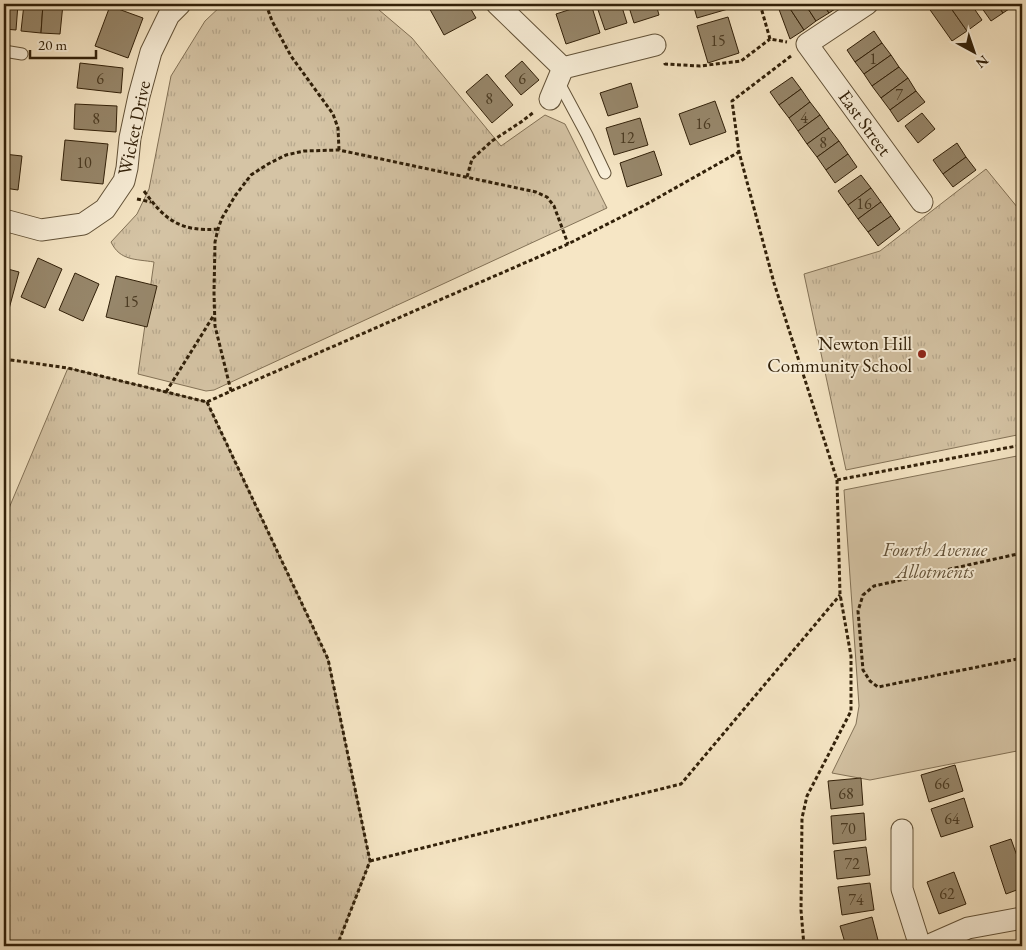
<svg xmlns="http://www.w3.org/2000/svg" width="1026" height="950" viewBox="0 0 1026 950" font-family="'EB Garamond',serif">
<defs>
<pattern id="grass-tufts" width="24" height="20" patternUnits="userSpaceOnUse" patternTransform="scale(1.25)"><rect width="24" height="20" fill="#d5c4a5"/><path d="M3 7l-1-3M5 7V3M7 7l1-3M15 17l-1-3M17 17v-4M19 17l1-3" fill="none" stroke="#b7a88d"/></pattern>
</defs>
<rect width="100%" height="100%" fill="#f6e6c5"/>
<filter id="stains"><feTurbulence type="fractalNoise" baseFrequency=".004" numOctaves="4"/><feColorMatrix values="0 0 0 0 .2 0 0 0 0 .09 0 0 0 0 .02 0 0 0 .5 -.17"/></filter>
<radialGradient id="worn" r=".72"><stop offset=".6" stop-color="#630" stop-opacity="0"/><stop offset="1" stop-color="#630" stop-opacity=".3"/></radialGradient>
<g fill="url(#grass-tufts)" stroke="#837257">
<path d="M223,4H372L412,38L501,146L545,115L565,124L607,208L214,390L206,391L138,374L154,262C136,259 120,261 111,242L137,214L149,189L171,76L205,21Z"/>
<path d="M986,169L1022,213V434L846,470L804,274L880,251Z"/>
<path d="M68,368L207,402L328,659L370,861L337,946H4V520Z"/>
</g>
<path fill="#d5c4a5" stroke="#837257" d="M1022,455V750L870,780L832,773L856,724L859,706L844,490Z"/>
<g fill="#97876b" stroke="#312009">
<path d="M4,4H18L16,30L4,29Z"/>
<path d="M24,4H43L41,33L21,31Z"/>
<path d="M43,4H63L60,34L41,33Z"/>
<path d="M427,4H468L476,18L444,35Z"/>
<path d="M587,4H591L600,33L566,44L556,14Z"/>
<path d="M596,4H621L627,23L605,30Z"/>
<path d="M628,4H656L659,15L634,23Z"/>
<path d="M693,4H727L728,9L697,18Z"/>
<path d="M777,4H787L804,30L790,39Z"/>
<path d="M787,4H805L816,21L804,30Z"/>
<path d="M805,4H823L829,13L816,21Z"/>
<path d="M823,4H840L841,5L829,13Z"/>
<path d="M932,4H948L967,31L952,41L928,7Z"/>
<path d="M948,4H971L982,20L967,31Z"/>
<path d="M979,4H997L1003,13L991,21Z"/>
<path d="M997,4H1014L1015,5L1003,13Z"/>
<path d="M110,6L143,18L128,58L95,46Z"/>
<path d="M728,17L739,53L708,63L697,26Z"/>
<path d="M874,31L882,43L855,62L847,50Z"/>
<path d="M882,43L891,55L864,74L855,62Z"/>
<path d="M891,55L899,67L872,86L864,74Z"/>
<path d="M522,61L539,80L521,95L505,76Z"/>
<path d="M80,63L123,68L121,93L77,88Z"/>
<path d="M4,66L8,67L6,87H4Z"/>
<path d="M899,67L908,78L881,98L872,86Z"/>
<path d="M487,74L513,105L492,123L466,92Z"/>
<path d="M792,77L801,89L779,105L770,92Z"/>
<path d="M908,78L916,91L890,110L881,98Z"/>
<path d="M631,83L638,107L608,116L600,93Z"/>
<path d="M4,87H6L5,107H4Z"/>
<path d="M801,89L810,102L789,118L779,105Z"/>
<path d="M916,91L925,102L898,122L890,110Z"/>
<path d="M715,101L726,132L690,145L679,114Z"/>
<path d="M810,102L820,115L798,131L789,118Z"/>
<path d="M75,104L117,106L116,132L74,129Z"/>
<path d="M922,113L935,129L918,143L905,126Z"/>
<path d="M820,115L829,128L807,144L798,131Z"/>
<path d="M640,118L648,145L614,155L606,128Z"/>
<path d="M829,128L839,141L817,157L807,144Z"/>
<path d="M65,140L108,144L103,184L61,180Z"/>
<path d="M839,141L848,154L826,170L817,157Z"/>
<path d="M957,143L966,157L943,174L933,160Z"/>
<path d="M654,151L662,175L627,187L620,163Z"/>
<path d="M4,154L22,156L18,190L4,188Z"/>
<path d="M848,154L857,167L835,183L826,170Z"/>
<path d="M966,157L976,170L953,187L943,174Z"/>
<path d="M861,175L871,188L848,205L838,191Z"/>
<path d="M871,188L881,202L858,219L848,205Z"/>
<path d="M881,202L891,216L868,232L858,219Z"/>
<path d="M891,216L900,229L878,246L868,232Z"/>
<path d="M38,258L62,269L45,308L21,297Z"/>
<path d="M4,268L19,272L9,309L4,307Z"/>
<path d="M75,273L99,284L83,321L59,310Z"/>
<path d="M116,276L157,286L147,327L106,317Z"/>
<path d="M955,765L963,791L929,802L921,775Z"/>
<path d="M861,778L863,805L831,809L828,781Z"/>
<path d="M964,798L973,827L941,837L931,809Z"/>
<path d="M864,813L866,840L833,844L831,816Z"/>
<path d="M1011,839L1022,870V888L1006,894L990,846Z"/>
<path d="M866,847L870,875L837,879L834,851Z"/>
<path d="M954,872L966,904L939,914L927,882Z"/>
<path d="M870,883L874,910L842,915L838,887Z"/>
<path d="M872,917L879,944L872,946H846L840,926Z"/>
</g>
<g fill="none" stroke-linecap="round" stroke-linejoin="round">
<defs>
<g id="service">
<path d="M4,51L22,54"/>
<path d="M558,81L587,135L605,173"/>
</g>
<g id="minor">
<path d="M497,4L563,68"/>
<path d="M867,4L807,44L922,202"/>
<path d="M550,99L563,68L655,45"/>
<path d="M4,220L41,230L83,224L105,209L124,181L127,168L130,138L139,96L151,52L169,15L180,4"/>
<path d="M902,830V889L920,946"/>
<path d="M927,946L968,928L1022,918"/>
</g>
</defs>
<use href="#service" stroke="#625238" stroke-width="13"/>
<use href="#minor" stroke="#625238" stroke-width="23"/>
<g stroke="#312009" stroke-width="3" stroke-dasharray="4 2.5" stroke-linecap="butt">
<path d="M266,4L272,21L291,56L333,114L338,128L339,150"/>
<path d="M760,4L770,39L787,42"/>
<path d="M791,56L732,101L739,152L774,283L837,480L840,594L851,656V711L807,796L802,818L801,910L804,946"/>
<path d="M665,63V64L700,66L741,61L770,39"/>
<path d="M467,177L472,159L492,141L521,122L534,112"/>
<path d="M144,191C165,220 180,232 218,229"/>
<path d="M137,199L151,202"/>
<path d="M4,359L68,368L207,402L231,391L568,244L645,205L739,152"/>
<path d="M231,391L215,326L214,293L215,242L218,229L222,218L235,196L251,175L268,164L286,155L304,151L339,150L536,192L547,197L554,206L568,244"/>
<path d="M166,392L214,315"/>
<path d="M207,402L328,659L370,861L337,946"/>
<path d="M837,480L1022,445"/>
<path d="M1022,553L874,586L863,595L858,611L863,670L870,681L878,687L1022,658"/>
<path d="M370,861L681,784L840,595"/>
</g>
<use href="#service" stroke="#f9efd9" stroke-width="11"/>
<use href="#minor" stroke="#f9efd9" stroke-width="21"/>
</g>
<circle fill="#8f2418" stroke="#f9efd9" stroke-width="2" cx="922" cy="354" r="5"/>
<g text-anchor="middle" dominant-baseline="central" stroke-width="4" stroke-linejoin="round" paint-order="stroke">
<g font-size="16" fill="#4a3a22">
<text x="718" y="40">15</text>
<text x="873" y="58">1</text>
<text x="100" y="78">6</text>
<text x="522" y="78">6</text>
<text x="899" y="94">7</text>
<text x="489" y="98">8</text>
<text x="804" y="117">4</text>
<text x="96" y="118">8</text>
<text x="703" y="123">16</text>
<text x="627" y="137">12</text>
<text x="823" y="142">8</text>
<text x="84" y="162">10</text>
<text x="864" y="203">16</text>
<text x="131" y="301">15</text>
<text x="942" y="783">66</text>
<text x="846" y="793">68</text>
<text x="952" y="818">64</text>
<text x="848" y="828">70</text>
<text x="852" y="863">72</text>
<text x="947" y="893">62</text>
<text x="856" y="899">74</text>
</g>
<g font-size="19" fill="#312009" stroke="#f9efd9">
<text transform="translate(865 123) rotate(54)">East Street</text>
<text transform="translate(134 128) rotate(-78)">Wicket Drive</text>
</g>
<g font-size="19" fill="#312009" stroke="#f9efd9" text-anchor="end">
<text x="912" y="343">Newton Hill<tspan x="912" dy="22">Community School</tspan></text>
</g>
<g font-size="19" font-style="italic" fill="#625138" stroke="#f9efd9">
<text x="935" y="549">Fourth Avenue<tspan x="935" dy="22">Allotments</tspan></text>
</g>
</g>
<rect width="1026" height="950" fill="none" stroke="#f6e6c5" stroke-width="20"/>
<rect x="5" y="5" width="1016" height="940" fill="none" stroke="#312009" stroke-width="2.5"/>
<rect x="10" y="10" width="1006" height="930" fill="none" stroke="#312009"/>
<g transform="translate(974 52) rotate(140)" stroke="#f9efd9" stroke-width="4" paint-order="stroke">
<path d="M0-4L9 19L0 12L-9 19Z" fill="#312009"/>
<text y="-8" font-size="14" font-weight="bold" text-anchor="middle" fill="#312009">N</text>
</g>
<path d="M30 50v8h66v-8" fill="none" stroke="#312009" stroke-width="2.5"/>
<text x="38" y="50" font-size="15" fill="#312009" stroke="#f9efd9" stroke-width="4" paint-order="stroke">20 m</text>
<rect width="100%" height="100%" filter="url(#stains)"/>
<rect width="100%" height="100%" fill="url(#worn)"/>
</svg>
